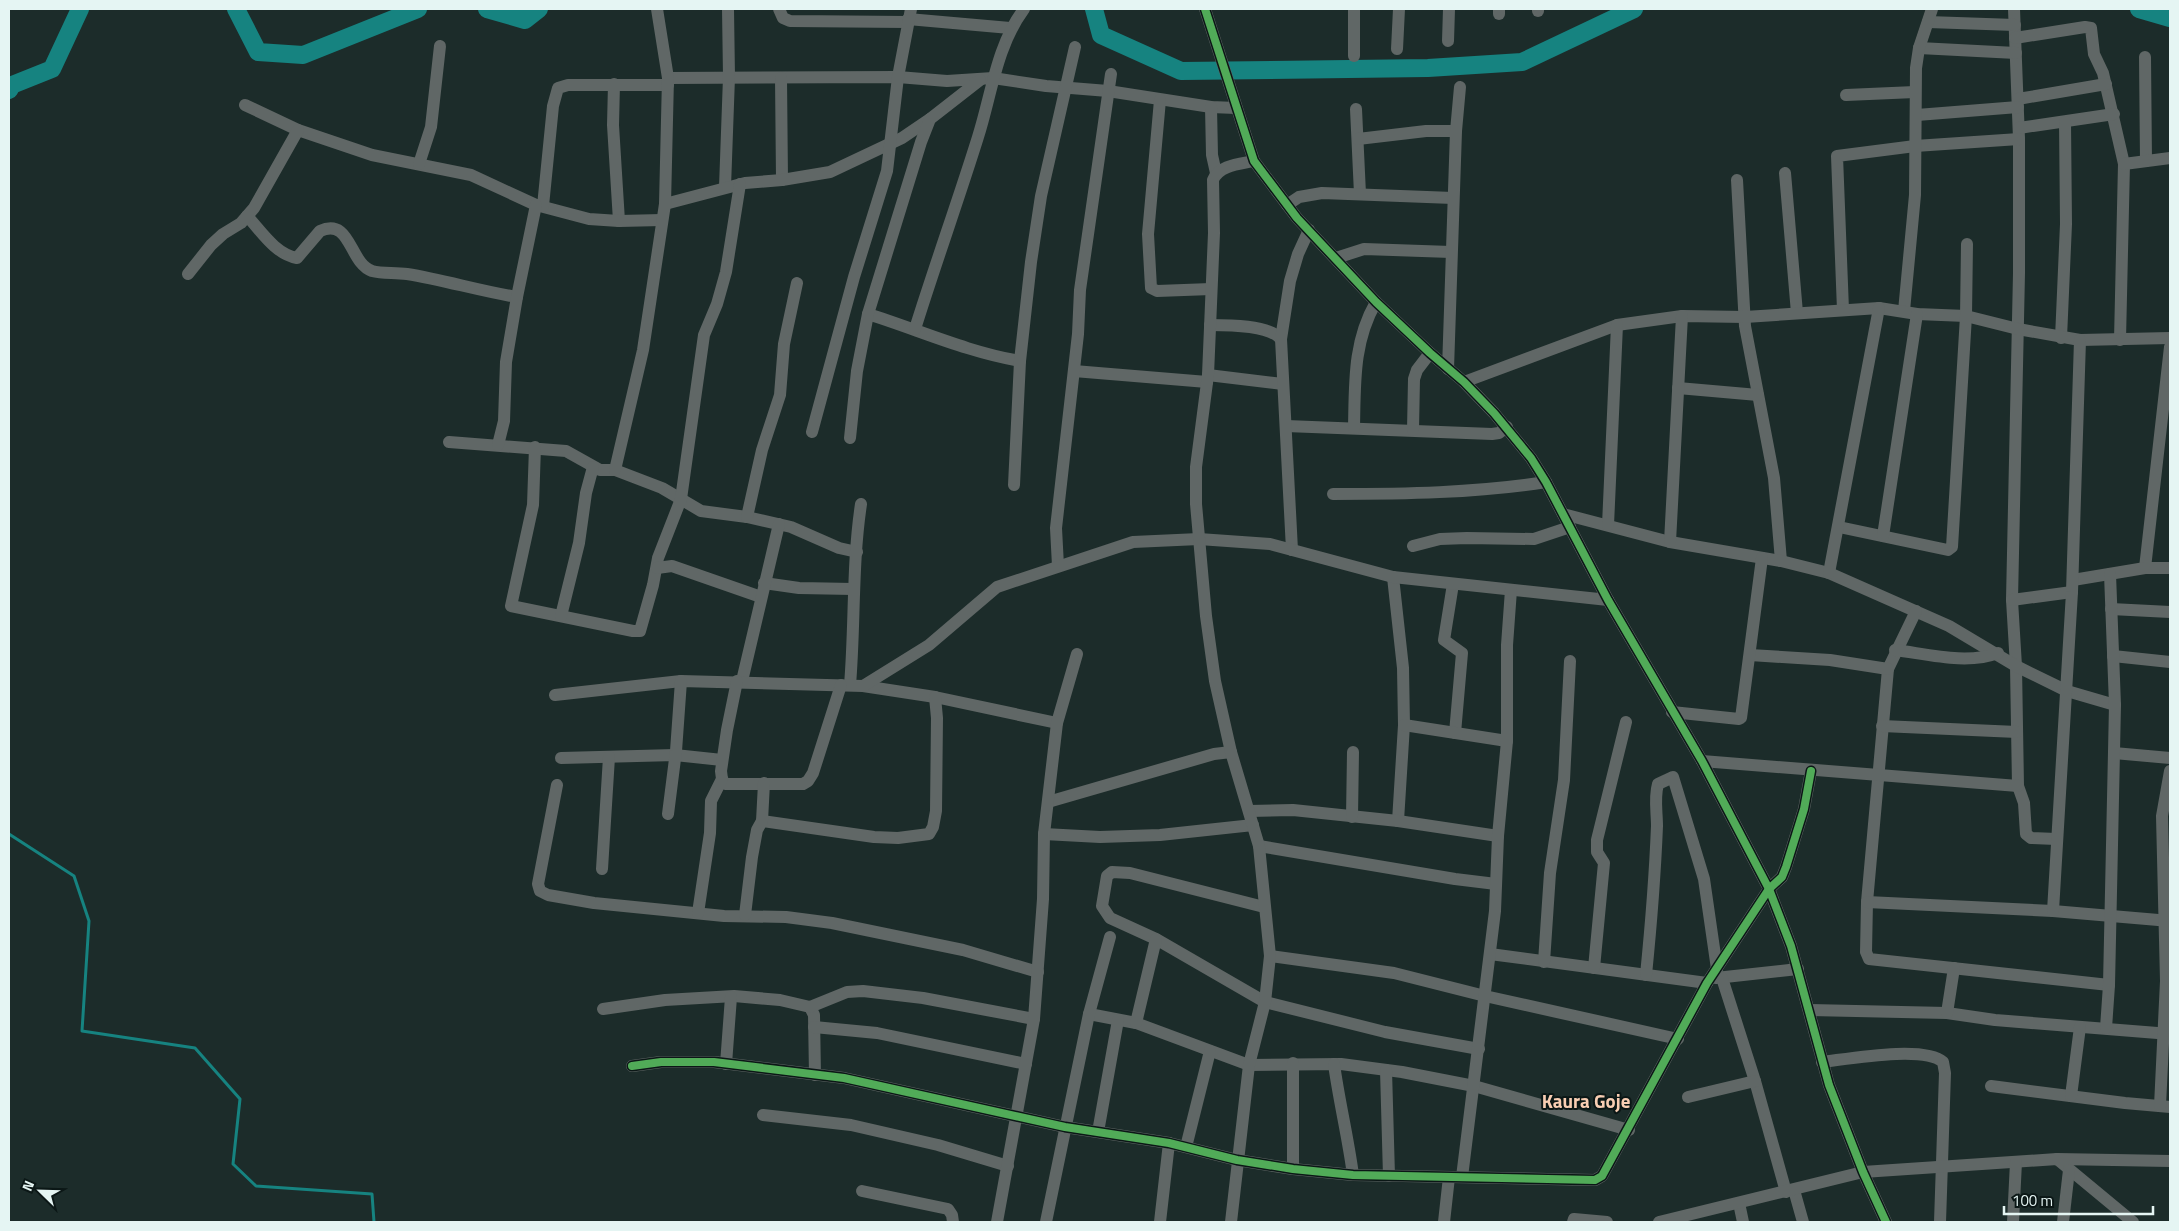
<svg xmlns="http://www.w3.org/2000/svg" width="2179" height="1231" viewBox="0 0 2179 1231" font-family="'Titillium Web',sans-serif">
<rect width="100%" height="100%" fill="#1c2c2a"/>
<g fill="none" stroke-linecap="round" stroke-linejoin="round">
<path stroke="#168380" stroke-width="3" d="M9,834L74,876L89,921L82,1031L195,1048L240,1099L233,1164L256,1186L372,1194L374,1222"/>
<g stroke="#168380" stroke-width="18">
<path d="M236,9L258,52L303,55L418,9"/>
<path d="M487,9L525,20L539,9"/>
<path d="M1094,9L1101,35L1181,71L1428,68L1522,62L1634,9"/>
<path d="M2139,9L2170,18"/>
<path d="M9,90L12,85L52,69L80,9"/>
</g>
<g stroke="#606766" stroke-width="12">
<path d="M779,9L783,18L790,21L907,22"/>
<path d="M1205,9L1254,161L1297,218L1376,302L1430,353L1464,382L1494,413L1531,458L1546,482L1608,600L1702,761L1769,889L1791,946L1829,1085L1863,1172L1886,1222"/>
<path d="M1354,9V56"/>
<path d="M2014,9L2019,139V273L2012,600L2016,666L2018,786L2024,803L2026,834L2031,838L2056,839"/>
<path d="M1538,11V9"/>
<path d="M1499,14V9"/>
<path d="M908,19L1010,28"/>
<path d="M1928,22L2015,25"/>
<path d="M2015,38L2085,27L2091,28L2094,54L2103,73L2124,164L2120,340"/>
<path d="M1448,41L1449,9"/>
<path d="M1919,48L2016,53"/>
<path d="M1397,49L1399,9"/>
<path d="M2145,57L2146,161"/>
<path d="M668,78L898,77L947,81L993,78L1046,86L1108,91L1211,107L1236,108"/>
<path d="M781,78L782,180"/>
<path d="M614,84L613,125L619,221"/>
<path d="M1846,95L1915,92"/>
<path d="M2018,99L2106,84"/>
<path d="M1160,100L1148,234L1151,288L1157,291L1211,289"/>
<path d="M245,105L298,130L372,155L471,175L536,205L589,219L619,221L662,220"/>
<path d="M1211,107L1212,155L1216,173"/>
<path d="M1356,109L1360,194"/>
<path d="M1917,115L2018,107"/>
<path d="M2019,128L2114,114"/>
<path d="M1358,139L1426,131H1456"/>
<path d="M419,164L431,127L440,46"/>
<path d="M2124,164L2170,158"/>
<path d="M1785,173L1797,313"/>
<path d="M1737,180L1745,326L1774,478L1781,561"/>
<path d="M725,187L729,77L728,9"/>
<path d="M665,204L745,183L782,180L830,172L902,138L930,119"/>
<path d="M1287,205L1299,197L1322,193L1453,198"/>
<path d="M543,206L553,106L558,88L568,85H668"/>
<path d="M247,216C261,231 275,254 297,258L320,231C351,217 349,263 372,271C383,274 395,272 407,274C444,280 480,291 517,297"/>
<path d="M1336,258L1364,249L1451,252"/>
<path d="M188,274L211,245L223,234L241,223L254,208L298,130"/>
<path d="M1843,310L1837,156L1915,146L2019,139"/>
<path d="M1904,311L1915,195L1916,68L1919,48L1932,9"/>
<path d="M868,314C919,330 967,352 1020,361"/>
<path d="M1210,325C1228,325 1269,325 1281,339"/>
<path d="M915,329C935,265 958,201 978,137C992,93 996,47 1024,9"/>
<path d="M2061,338L2066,224L2065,122"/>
<path d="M1448,369L1456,131L1460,87"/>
<path d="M1074,371L1207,382"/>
<path d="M1208,375L1283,384"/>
<path d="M1464,382L1617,325L1682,316L1745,317L1879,308L1917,314L1966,316L2018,329L2080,340L2170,338"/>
<path d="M1678,388L1758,395"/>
<path d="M1286,426L1492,434L1499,433L1507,427"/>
<path d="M1354,428C1355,383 1353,342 1376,302"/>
<path d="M1413,430L1414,379L1417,370L1430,353"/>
<path d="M812,432L854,277L887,171L898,77L911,9"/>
<path d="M850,438L857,371L868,314L921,142L930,119L980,80"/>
<path d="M449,442L566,451L600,470H615L662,488L701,511L747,517L791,527L839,548L857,552"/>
<path d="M498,445L504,421L506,362L517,297L536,205"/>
<path d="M535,447L533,505L511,606L633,631H640L653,585L658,558L681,499L704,335L717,304L726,272L740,184"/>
<path d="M615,470L643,350L665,204L668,78L657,9"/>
<path d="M1014,485L1020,361L1031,262L1041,196L1075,47"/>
<path d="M1333,494C1403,494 1476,493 1546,482"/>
<path d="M1563,514L1670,542L1781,561L1829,573L1949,626L2016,666L2067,691L2115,705"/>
<path d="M747,517L762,450L780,395L784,344L797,283"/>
<path d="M1608,525L1617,325"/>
<path d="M1839,527L1948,550L1952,547L1966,316L1967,244"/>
<path d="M1883,536L1917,314"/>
<path d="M1670,542L1682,316"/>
<path d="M1413,546L1440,539L1467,538L1534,539L1570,527"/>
<path d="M1292,550L1281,339L1290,281L1298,254L1309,230"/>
<path d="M1058,566L1056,528L1078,334L1080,290L1111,74"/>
<path d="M657,568L672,566L761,597"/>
<path d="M2145,568L2170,347"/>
<path d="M1829,573L1879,308"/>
<path d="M1393,577L1403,668L1404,725L1398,821"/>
<path d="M2073,580L2145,568H2170"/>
<path d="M764,583L799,588L853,589"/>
<path d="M1453,584L1444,640L1462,653L1455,733"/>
<path d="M2012,600L2072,592"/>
<path d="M2111,609L2170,612"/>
<path d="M1916,611L1888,669L1867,902L1866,952L1869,959L2109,985"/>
<path d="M561,616L579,543L586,493L593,467"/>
<path d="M1895,650C1927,654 1967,665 1998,653"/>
<path d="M1750,655L1830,660L1888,669"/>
<path d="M2113,656L2170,662"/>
<path d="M742,681L779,524"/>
<path d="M850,685C855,625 852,564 861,504"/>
<path d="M863,686L935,697L1057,723"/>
<path d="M555,695L681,681L863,686L929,645L997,587L1133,542L1199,539L1270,544L1393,577L1608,600"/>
<path d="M1672,712L1739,719L1741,718L1762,558"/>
<path d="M1404,725L1507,741"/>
<path d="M1882,726L2017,732"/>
<path d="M2114,753L2170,758"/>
<path d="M561,758L675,755L722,760"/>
<path d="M1702,761L2018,786"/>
<path d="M722,779L725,784H803L808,781L813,773L841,685"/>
<path d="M557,785L538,884L540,891L548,895L594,903L724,916L786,917L832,923L963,950L1038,972"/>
<path d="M1048,802L1214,754L1231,752"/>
<path d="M1249,811L1293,810L1398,821L1498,836"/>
<path d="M668,814L676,751L681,681"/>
<path d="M1352,817L1353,752"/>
<path d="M762,821L874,837L898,838L929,834L933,827L936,811L937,718L935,697"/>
<path d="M1044,834L1100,837L1160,835L1253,825"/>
<path d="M1259,846L1455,879L1496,884"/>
<path d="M602,869L609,757"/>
<path d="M1867,902L2053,911L2170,921"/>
<path d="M1264,907L1130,873L1112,872L1107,876L1102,906L1110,918L1156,939L1265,1002L1385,1032L1479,1049"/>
<path d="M2053,911L2072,592L2080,340"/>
<path d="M698,913L710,833L711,801L722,779L721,771L727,730L737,681"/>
<path d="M745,915L752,857L757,830L762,821L764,783"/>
<path d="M1490,954L1707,983"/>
<path d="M1270,956L1394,973L1485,996L1678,1039"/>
<path d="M1544,962L1550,873L1564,780L1570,661"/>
<path d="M1594,968L1604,863L1597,852V840L1626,722"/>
<path d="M1646,975C1651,925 1655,875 1657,826C1657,812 1654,798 1658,784L1673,777L1704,879L1717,969"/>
<path d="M1716,978L1798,969"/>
<path d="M1722,978L1755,1081L1786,1192"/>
<path d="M810,1007L814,1015L815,1075"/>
<path d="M603,1009L665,1000L734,996L780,1000L810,1007L847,992L863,991L923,998L1034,1019"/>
<path d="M1810,1010L1947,1013L1995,1020L2170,1034"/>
<path d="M1947,1013L1954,968"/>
<path d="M1089,1014L1136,1023L1249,1065L1341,1064L1402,1072L1474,1086L1629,1130"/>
<path d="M1136,1023L1156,939"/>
<path d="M814,1027L877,1033L1026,1064"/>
<path d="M2106,1028L2109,985L2115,705L2110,574"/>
<path d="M1822,1062C1848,1059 1924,1045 1943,1062L1945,1073L1940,1222"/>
<path d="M1293,1063V1169"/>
<path d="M726,1064L731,997"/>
<path d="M1334,1064C1339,1101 1348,1137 1353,1175"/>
<path d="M632,1066L661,1062H714L844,1078L1065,1127L1169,1143L1237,1160L1293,1169L1353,1175L1595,1180L1602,1176L1707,983L1769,889L1782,877L1786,867L1804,809L1811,771"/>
<path d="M1386,1070L1389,1176"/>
<path d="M1991,1086L2125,1103L2170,1107"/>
<path d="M2071,1096L2080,1027"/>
<path d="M1688,1097L1755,1081"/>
<path d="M2160,1106L2166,981L2162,816L2170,771"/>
<path d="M763,1115L851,1125L938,1145L1008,1166"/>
<path d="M1098,1132L1118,1020"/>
<path d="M1186,1147L1210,1051"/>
<path d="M2057,1159L2133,1222"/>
<path d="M1462,1177L1495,911L1498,836L1507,741V645L1511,590"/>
<path d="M1794,1190L1803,1222"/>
<path d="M862,1191L948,1209L952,1215L953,1222"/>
<path d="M1739,1203L1743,1222"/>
<path d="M997,1222L1034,1019L1043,899L1044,834L1057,723L1077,654"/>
<path d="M1046,1222L1089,1014L1110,937"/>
<path d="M1160,1222L1169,1143"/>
<path d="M1231,1222L1249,1065L1265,1002L1270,956L1259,846L1231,752L1215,681L1206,616L1196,504V467L1208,375L1214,233L1213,180C1219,165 1240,164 1254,161"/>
<path d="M1444,1222L1449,1177"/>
<path d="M1573,1222L1574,1219L1607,1222"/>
<path d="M1659,1222L1863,1172L2057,1159L2170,1161"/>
<path d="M2013,1222L2016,1162"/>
<path d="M2063,1222L2069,1170"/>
</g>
<defs>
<g id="cycleway">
<path d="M1205,9L1254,161L1297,218L1376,302L1430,353L1464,382L1494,413L1531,458L1546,482L1608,600L1702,761L1769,889L1791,946L1829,1085L1863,1172L1886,1222"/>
<path d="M632,1066L661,1062H714L844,1078L1065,1127L1169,1143L1237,1160L1293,1169L1353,1175L1595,1180L1602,1176L1707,983L1769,889L1782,877L1786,867L1804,809L1811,771"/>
</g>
</defs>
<use href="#cycleway" stroke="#0b1716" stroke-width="11"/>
<use href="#cycleway" stroke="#51ab58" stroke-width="8"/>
</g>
<g text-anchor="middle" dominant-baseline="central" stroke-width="4" stroke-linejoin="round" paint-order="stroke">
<g font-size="19" font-weight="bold" fill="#f8ceb3" stroke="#0b1716">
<text x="1586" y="1100">Kaura Goje</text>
</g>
</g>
<rect width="2179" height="1231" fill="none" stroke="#e5f5f3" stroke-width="20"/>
<g transform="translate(40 1191) rotate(293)" stroke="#0b1716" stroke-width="4" paint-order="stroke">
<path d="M0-4L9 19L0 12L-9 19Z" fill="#e5f5f3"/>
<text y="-8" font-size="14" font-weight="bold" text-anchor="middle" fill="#e5f5f3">N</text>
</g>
<path d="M2004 1206v8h149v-8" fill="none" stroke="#e5f5f3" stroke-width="2.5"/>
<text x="2012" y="1206" font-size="15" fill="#e5f5f3" stroke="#0b1716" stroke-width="4" paint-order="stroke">100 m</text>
</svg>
